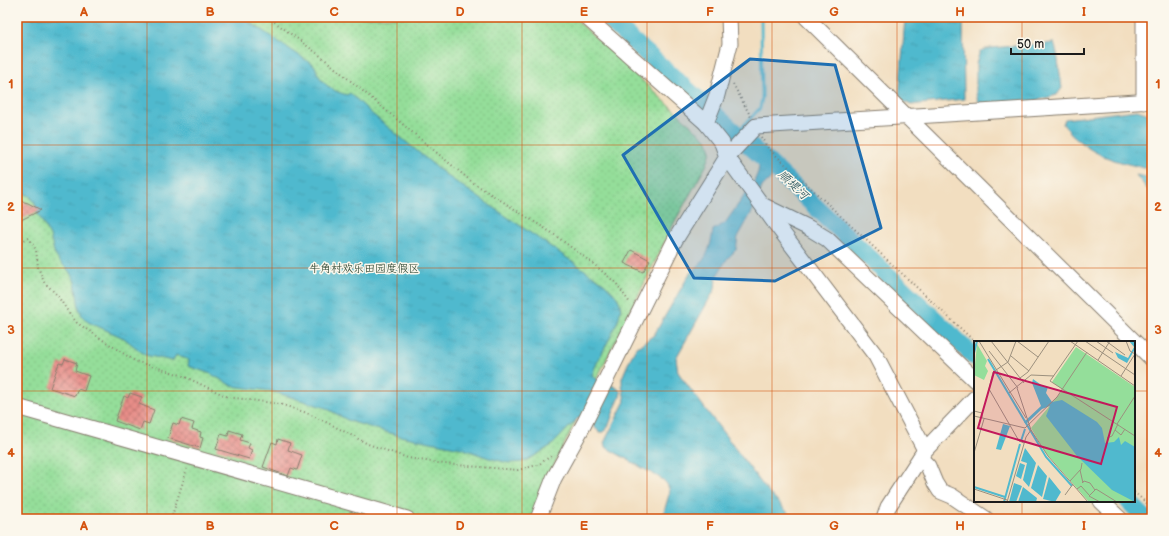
<svg xmlns="http://www.w3.org/2000/svg" width="1169" height="536" viewBox="0 0 1169 536" font-family="'Balsamiq Sans','LXGW WenKai TC',sans-serif">
<defs>
<pattern id="grass-dots" width="8" height="8" patternUnits="userSpaceOnUse"><rect width="8" height="8" fill="#94de9a"/><path d="M2 2h.1M6 6h.1" fill="none" stroke="#7fbe84" stroke-width="1.8" stroke-linecap="round"/></pattern>
<pattern id="water-ripples" width="26" height="14" patternUnits="userSpaceOnUse"><rect width="26" height="14" fill="#50b9ce"/><path d="M2 4q2-2 4 0t4 0M15 11q2-2 4 0t4 0" fill="none" stroke="#459eb0"/></pattern>
<pattern id="building-cross-hatch" width="8" height="8" patternUnits="userSpaceOnUse"><rect width="8" height="8" fill="#e78d88"/><path d="M0 0l8 8M0 8l8-8" fill="none" stroke="#ba726e"/></pattern>
</defs>
<rect width="100%" height="100%" fill="#fbf7ec"/>
<filter id="ink" filterUnits="userSpaceOnUse"><feTurbulence type="fractalNoise" baseFrequency=".025" numOctaves="2"/><feDisplacementMap in="SourceGraphic" scale="8" xChannelSelector="R" yChannelSelector="G"/><feConvolveMatrix kernelMatrix="1 2 1 2 8 2 1 2 1" color-interpolation-filters="sRGB"/></filter>
<filter id="wash" filterUnits="userSpaceOnUse"><feTurbulence type="fractalNoise" baseFrequency=".012" numOctaves="4" result="noise"/><feDisplacementMap in="SourceGraphic" scale="16" xChannelSelector="R" yChannelSelector="G"/><feGaussianBlur stdDeviation="0.9" result="paint"/><feColorMatrix in="noise" values="0 0 0 0 0 0 0 0 0 0 0 0 0 0 0 0 0 1.4 0 .05"/><feComposite in="paint" operator="in"/></filter>
<g filter="url(#wash)">
<rect width="100%" height="100%" fill="#f2dec0"/>
<path fill="url(#grass-dots)" stroke="#587d5b" d="M17,17H573L708,141L711,151L707,164L675,221L548,477L533,519H17Z"/>
<g fill="url(#water-ripples)" stroke="#366a75">
<path d="M17,17H242L315,66C319,82 331,91 347,95L350,93L371,113L446,175L605,284C610,290 618,296 620,304C625,319 596,358 592,376C601,384 615,383 621,392C620,400 616,404 614,411C610,420 611,424 604,432H599L589,421L578,418L552,445L536,455L523,462L509,463L489,458L461,448L400,436L349,421L326,408L271,391L232,386L211,374L188,366L189,360L176,355L173,361L145,355L124,338L88,322L82,316L79,308L75,282L69,271L60,262L55,255L50,236L38,214L35,203L30,196L23,193L17,192Z"/>
<path d="M905,17H963L964,99L911,105L899,99Z"/>
<path d="M1054,43L1057,53L1062,88L1057,95L1034,101L984,104L978,101L976,94V64L980,51L990,48Z"/>
<path d="M1137,110L1152,115V170C1113,160 1089,157 1063,124L1065,119Z"/>
<path d="M761,156L778,171L762,187L752,212L738,237L736,250L727,259L716,277L715,289L676,358L678,372L682,378L768,492L794,519H662L670,491L667,484L662,479L607,448L604,443L625,401L622,385V378L630,359L636,348L654,335L690,273C707,260 710,250 713,230L725,223L754,182L758,172Z"/>
<path d="M1136,175L1152,178V195Z"/>
</g>
<g fill="none" stroke-linecap="round" stroke-linejoin="round">
<path stroke="#50b9ce" stroke-width="3" d="M736,134L760,108L762,98L761,17"/>
<g stroke="#50b9ce" stroke-width="18">
<path d="M606,17L769,163L975,357"/>
<path d="M1128,501L1146,519"/>
</g>
</g>
<g id="blocks">
<g fill="url(#building-cross-hatch)">
<path d="M17,200L28,203L41,210L17,222Z"/>
<path d="M631,250L650,260L643,272L624,263Z"/>
<path d="M65,359L77,363L75,371L89,376L84,391L78,389L75,396L50,388L59,363L63,364Z"/>
<path d="M130,393L142,397L139,404L154,410L149,424L143,422L140,430L115,421L124,396L128,398Z"/>
<path d="M181,419L194,423L192,429L201,432L200,437L203,438L200,448L168,438L173,423L179,425Z"/>
<path d="M229,430L242,434L240,440L250,443L248,448L252,450L249,459L216,449L221,434L228,436Z"/>
<path d="M278,439L290,443L288,450L302,455L297,470L291,468L288,476L263,467L272,442L277,444Z"/>
</g>
</g>
</g>
<g filter="url(#ink)">
<use href="#blocks" fill-opacity="0" stroke="#877d6e" stroke-width="1"/>
<g fill="none" stroke-linecap="round" stroke-linejoin="round">
<defs>
<g id="minor">
<path d="M586,17L706,123L722,143L727,157L775,223L876,356L925,450"/>
<path d="M806,17L1152,359"/>
<path d="M1144,17V102"/>
<path d="M706,123L717,95L730,44L729,17"/>
<path d="M764,206L809,228L827,239L975,380"/>
<path d="M17,407L407,519"/>
<path d="M920,458L928,466L935,483L940,491L952,496L986,519"/>
<path d="M1101,501L1120,519"/>
<path d="M538,519L554,478L584,424L675,240L727,157L756,126L1152,101"/>
<path d="M884,519L888,507L925,450L975,398"/>
</g>
</defs>
<use href="#minor" stroke="#877d6e" stroke-width="17"/>
<g stroke="#877d6e" stroke-width="2" stroke-dasharray="1 3" stroke-linecap="butt">
<path d="M268,17L322,57L472,182L552,233L591,262L616,283L630,303"/>
<path d="M733,84L751,117"/>
<path d="M761,137L768,148L975,342"/>
<path d="M17,243L29,238L36,250L38,267L44,282L57,295L67,310L77,323L135,361L181,375L228,397L280,404L307,413L332,425L368,444L408,458L444,464L518,470L538,465L551,456"/>
<path d="M1134,492L1152,508"/>
<path d="M171,519L187,469"/>
</g>
<use href="#minor" stroke="#fff" stroke-width="15"/>
</g>
</g>
<path fill="#1f6fb2" fill-opacity="0.2" stroke="#1f6fb2" stroke-width="3" stroke-linejoin="round" d="M750,59L835,65L881,228L775,281L694,278L623,155Z"/>
<path fill="none" stroke="#d4530e" stroke-width="1" stroke-opacity="0.55" d="M147,17V519M272,17V519M397,17V519M522,17V519M647,17V519M772,17V519M897,17V519M1022,17V342M17,145H1152M17,268H1152M17,391H975M1134,391H1152M1022,501V519"/>
<g text-anchor="middle" dominant-baseline="central" stroke-width="3" stroke-linejoin="round" paint-order="stroke">
<g font-size="11" fill="#405642" stroke="#fbf7ec">
<text x="364" y="268">牛角村欢乐田园度假区</text>
</g>
<g font-size="12" font-style="italic" fill="#315b63" stroke="#fbf7ec">
<text transform="translate(793 185) rotate(43)">顺堤河</text>
</g>
</g>
<g transform="translate(974 341)">
<rect width="161" height="161" fill="#f2dec0"/>
<path d="M102,6L161,46V161H115L71,111L57,87L89,49L78,41Z" fill="#94de9a"/>
<path d="M3,3L13,20L11,25L14,30L10,39L0,34Z" fill="#94de9a"/>
<path d="M155,0H161V8L153,22L144,17L141,11L154,17L160,6ZM59,38L70,46H74L72,52L78,61L88,59L123,81L128,87L131,102L140,101L145,96L147,104L151,100L161,106V161L138,149L103,115L72,75L76,65L68,68L52,83L50,81L67,65L58,42ZM29,83L36,85L27,109L22,108ZM51,107L62,122L55,146L49,139L53,122L47,120ZM46,122L51,124L47,138L42,135ZM64,124L73,135L68,156L57,147ZM75,136L87,151L81,161L69,158ZM40,142L48,145L42,161H35ZM49,146L63,157L62,161H44Z" fill="#50b9ce"/>
<path fill="none" stroke="#50b9ce" stroke-width="2" d="M0,12L3,0M14,18L72,116L98,145M47,100L51,88M0,146L31,156M30,161L46,103"/>
<path fill="none" stroke="#9c907e" stroke-width="1" d="M5,0L52,77M17,0L50,42M42,0L34,21L19,31L15,48L45,100L50,102M43,0L64,16M96,0L161,45M104,0L76,40L161,95M111,0L161,34M122,0L139,12M132,0L151,14M152,0L156,10L161,13M15,10L44,47M37,15L55,30M124,19L136,0M147,35L161,13M46,37L54,31L75,0M43,47L57,89L74,115L114,161M35,52L57,34L80,35M0,70L8,72V77M0,75L51,87L83,56L113,11M143,83L161,55M141,89L147,94L151,88M133,97L138,95L144,83M0,112L10,78M106,129L109,142M96,140L107,128L108,122M108,142L110,140L116,142L121,149M0,148L33,159M103,148L107,145L115,154M91,154L99,143M33,161L52,96L57,89M126,161L115,155L122,148L143,161"/>
<path fill="#c2185b" fill-opacity="0.15" stroke="#c2185b" stroke-width="2" d="M20,31L143,66L127,123L4,87Z"/>
<rect width="161" height="161" fill="none" stroke="#1c1c1c" stroke-width="2"/>
</g>
<rect width="1169" height="536" fill="none" stroke="#fbf7ec" stroke-width="44"/>
<path d="M1011 48v6h73v-6" fill="none" stroke="#1c1c1c" stroke-width="2"/>
<text x="1017" y="48" font-size="12" fill="#1c1c1c" stroke="#fbf7ec" stroke-width="3" paint-order="stroke">50 m</text>
<rect x="22" y="22" width="1125" height="492" fill="none" stroke="#d4530e" stroke-width="1.5"/>
<g font-size="13" text-anchor="middle" font-weight="bold" fill="#d4530e">
<text x="84" y="16">A</text>
<text x="210" y="16">B</text>
<text x="334" y="16">C</text>
<text x="460" y="16">D</text>
<text x="584" y="16">E</text>
<text x="710" y="16">F</text>
<text x="834" y="16">G</text>
<text x="960" y="16">H</text>
<text x="1084" y="16">I</text>
<text x="11" y="88">1</text>
<text x="1158" y="88">1</text>
<text x="11" y="211">2</text>
<text x="1158" y="211">2</text>
<text x="11" y="334">3</text>
<text x="1158" y="334">3</text>
<text x="11" y="457">4</text>
<text x="1158" y="457">4</text>
<text x="84" y="530">A</text>
<text x="210" y="530">B</text>
<text x="334" y="530">C</text>
<text x="460" y="530">D</text>
<text x="584" y="530">E</text>
<text x="710" y="530">F</text>
<text x="834" y="530">G</text>
<text x="960" y="530">H</text>
<text x="1084" y="530">I</text>
</g>
</svg>
